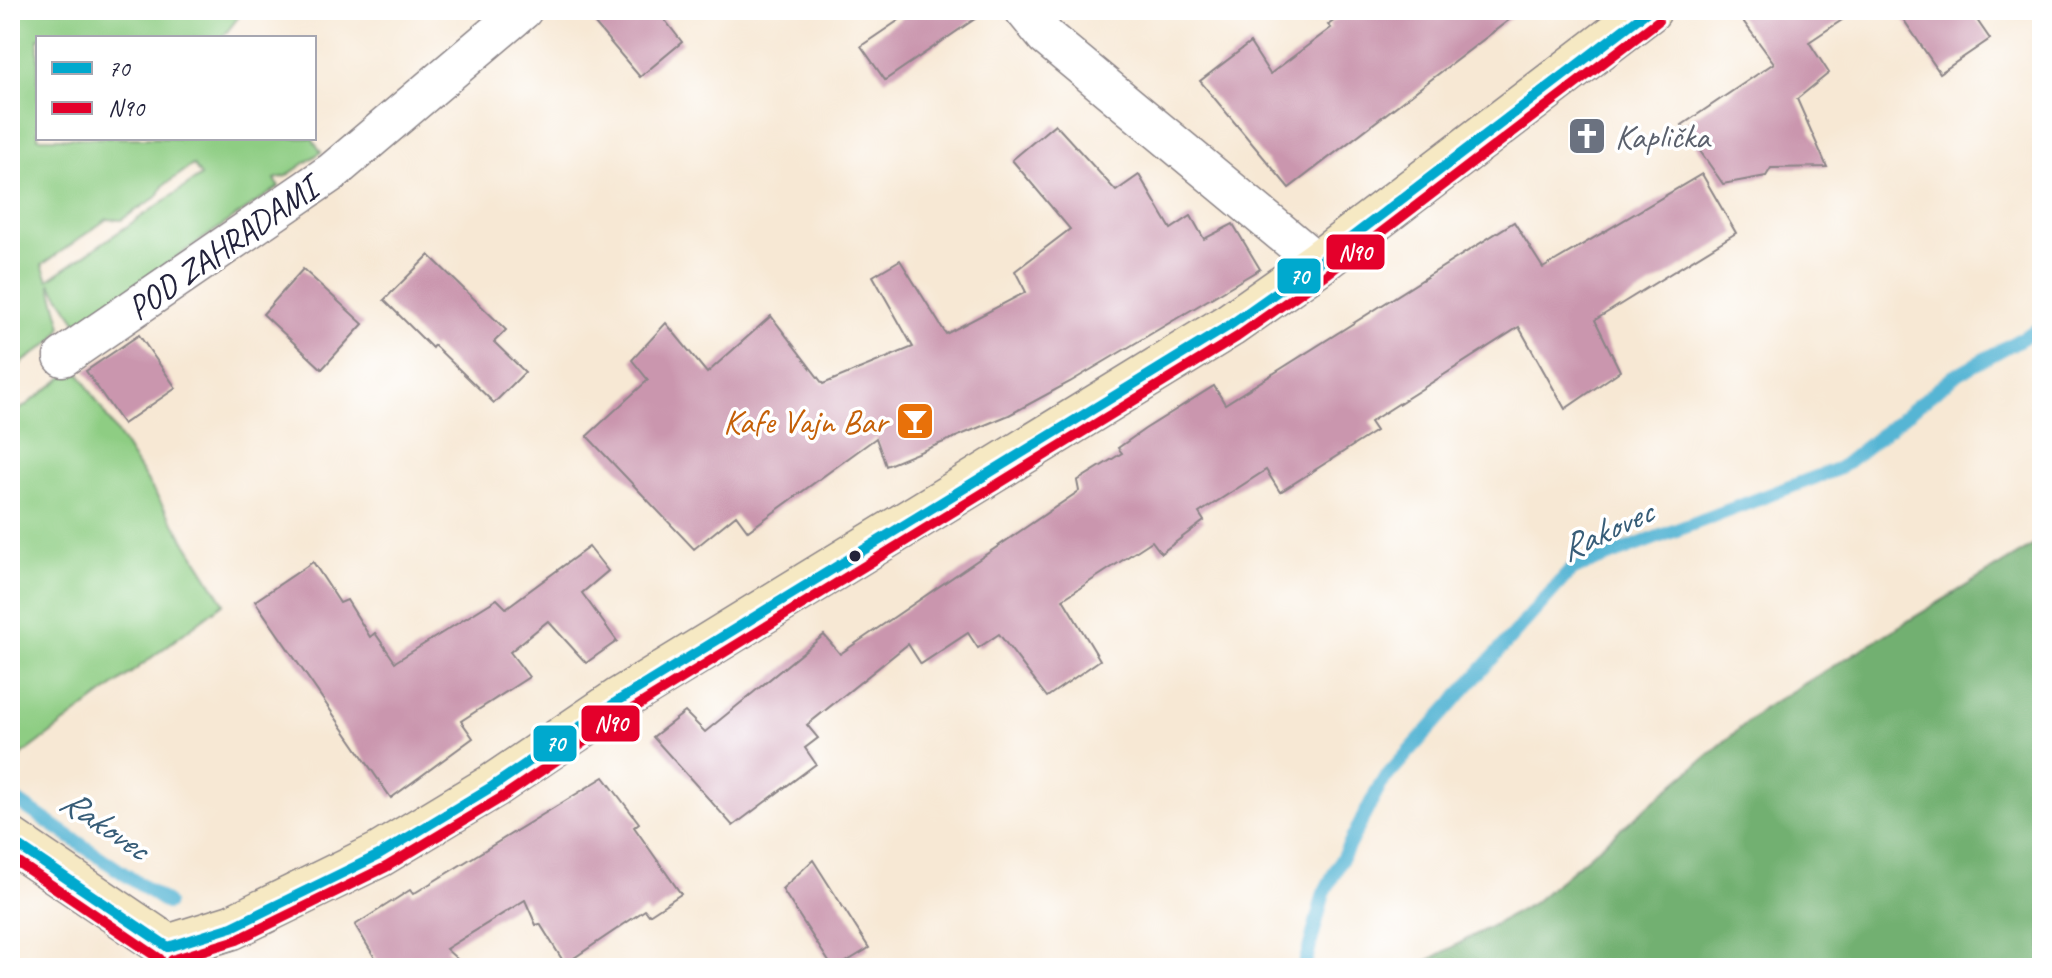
<svg xmlns="http://www.w3.org/2000/svg" width="2052" height="978" viewBox="0 0 2052 978" font-family="Caveat,sans-serif">
<rect width="100%" height="100%" fill="#fff"/>
<filter id="ink" filterUnits="userSpaceOnUse"><feTurbulence type="fractalNoise" baseFrequency=".0125" numOctaves="2"/><feDisplacementMap in="SourceGraphic" scale="16" xChannelSelector="R" yChannelSelector="G"/><feConvolveMatrix kernelMatrix="1 2 1 2 8 2 1 2 1" color-interpolation-filters="sRGB"/></filter>
<filter id="wash" filterUnits="userSpaceOnUse"><feTurbulence type="fractalNoise" baseFrequency=".006" numOctaves="4" result="noise"/><feDisplacementMap in="SourceGraphic" scale="32" xChannelSelector="R" yChannelSelector="G"/><feGaussianBlur stdDeviation="1.8" result="paint"/><feColorMatrix in="noise" values="0 0 0 0 0 0 0 0 0 0 0 0 0 0 0 0 0 1.4 0 .05"/><feComposite in="paint" operator="in"/></filter>
<g filter="url(#wash)">
<rect width="100%" height="100%" fill="#f7e8d4"/>
<g fill="#8ecd83" stroke="#58785f" stroke-width="2" fill-rule="evenodd">
<path d="M10,10H244L222,38H38V138H312L321,152L286,176L275,179L279,187L78,324L50,283L62,326L54,340L10,371ZM193,165L201,176L48,280L42,265L107,219L121,220L158,196L163,186Z"/>
<path d="M76,368L224,603L10,764V417Z"/>
</g>
<path fill="#72b071" stroke="#4a6956" stroke-width="2" d="M2042,540V968H1420L1425,962L1532,904L1764,708Z"/>
<g fill="none" stroke-linecap="round" stroke-linejoin="round">
<g stroke="#56b5d4" stroke-width="14">
<path d="M10,796L167,903"/>
<path d="M1304,968L1324,893L1381,783L1571,570L1840,468L1954,376L2042,327"/>
</g>
</g>
<g id="blocks">
<g fill="#ca96ae">
<path d="M583,10H657L682,42L640,77Z"/>
<path d="M914,10H988L885,80L861,46Z"/>
<path d="M1349,10H1522L1289,188L1200,81L1250,43L1270,74L1331,28L1328,25Z"/>
<path d="M1735,10H1857L1809,42L1829,73L1797,99L1827,167L1771,168L1766,176L1723,184L1682,125L1774,63Z"/>
<path d="M1897,10H1970L1990,39L1940,73Z"/>
<path d="M1055,124L1116,191L1139,175L1171,229L1191,216L1204,239L1233,224L1260,269L1070,382L1009,415L886,466L876,438L748,531L736,515L694,549L587,436L648,380L632,360L666,323L707,373L771,316L823,384L913,347L873,276L900,260L946,334L1026,292L1015,271L1070,229L1012,160Z"/>
<path d="M1702,174L1736,233L1595,320L1620,371L1565,409L1519,327L1370,422L1376,431L1280,492L1266,470L1199,513L1204,521L1161,553L1152,541L1063,599L1100,660L1047,697L999,634L978,648L968,633L921,664L908,644L807,725L818,738L805,748L816,764L733,826L653,737L685,712L705,732L824,635L840,654L1079,491L1077,481L1122,453L1118,448L1145,429L1214,386L1225,404L1514,222L1543,268Z"/>
<path d="M429,255L506,330L494,342L525,372L494,403L434,345L432,348L384,300Z"/>
<path d="M303,269L363,324L322,369L263,314Z"/>
<path d="M139,335L176,388L123,424L86,371Z"/>
<path d="M589,547L608,571L582,593L617,641L586,663L548,621L510,652L529,677L461,721L473,738L391,798L255,601L313,562L340,603L347,600L370,637L375,633L395,662L497,599L506,608Z"/>
<path d="M604,777L639,823L634,827L681,894L649,915L645,910L565,964L540,924L536,925L525,900L446,949L467,968H381L355,925L410,890L413,894Z"/>
<path d="M813,860L869,948L836,968H833L782,889Z"/>
</g>
</g>
</g>
<g filter="url(#ink)">
<use href="#blocks" fill-opacity="0" stroke="#8c8588" stroke-width="2"/>
<g fill="none" stroke-linecap="round" stroke-linejoin="round">
<defs>
<g id="street">
<path d="M1024,10L1046,37L1318,263"/>
<path d="M63,357L332,172L523,10"/>
</g>
<path id="secondary" d="M10,840L168,947L232,927L379,855L493,786L621,699L1230,325L1318,263L1649,10"/>
</defs>
<use href="#street" stroke="#8c8588" stroke-width="41"/>
<use href="#secondary" stroke="#8c8588" stroke-width="47"/>
<use href="#street" stroke="#fff" stroke-width="38"/>
<use href="#secondary" stroke="#f6e9c3" stroke-width="44"/>
<defs>
<g id="bus-1">
<path d="M10,840L168,947"/>
<path d="M168,947L232,927L379,855L493,786L621,699L1230,325L1318,263L1649,10"/>
</g>
<g id="bus-2">
<path d="M10,857L160,959"/>
<path d="M172,960L237,940L386,867L501,798L629,711L1237,337L1327,274L1658,21"/>
</g>
</defs>
<use href="#bus-1" stroke="#fff" stroke-width="16"/>
<use href="#bus-2" stroke="#fff" stroke-width="16"/>
<use href="#bus-1" stroke="#00a9ce" stroke-width="10"/>
<use href="#bus-2" stroke="#e4002b" stroke-width="10"/>
</g>
</g>
<defs>
<symbol id="church-square" viewBox="-11 -11 22 22"><rect x="-9" y="-9" width="18" height="18" rx="4" fill="#6b7280" stroke="#fff"/><path d="M-1.2-6h2.4v3.5h3.3v2.4h-3.3V6h-2.4V-.1h-3.3v-2.4h3.3Z" fill="#fff"/></symbol>
<symbol id="bar-square" viewBox="-11 -11 22 22"><rect x="-9" y="-9" width="18" height="18" rx="4" fill="#e8710a" stroke="#fff"/><path d="M-6-5H6L.8 .8V4.5H3.5V6h-7V4.5H-.8V.8Z" fill="#fff"/></symbol>
</defs>
<g fill-rule="evenodd">
<use href="#church-square" x="1565" y="114" width="44" height="44"/>
<use href="#bar-square" x="893" y="399" width="44" height="44"/>
</g>
<circle fill="#22223b" stroke="#fff" stroke-width="3" cx="855" cy="556" r="7"/>
<g text-anchor="middle" dominant-baseline="central" stroke-width="7" stroke-linejoin="round" paint-order="stroke">
<g font-size="34" fill="#5b616d" stroke="#fff" text-anchor="start">
<text x="1615" y="136">Kaplička</text>
</g>
<g font-size="34" fill="#22223b" stroke="#fff">
<text transform="translate(222 248) rotate(-35)">POD ZAHRADAMI</text>
</g>
<g font-size="34" fill="#c56008" stroke="#fff" text-anchor="end">
<text x="887" y="421">Kafe Vajn Bar</text>
</g>
<g font-size="36" font-style="italic" fill="#375d78" stroke="#fff">
<text transform="translate(1606 530) rotate(-25)">Rakovec</text>
<text transform="translate(105 824) rotate(34)">Rakovec</text>
</g>
</g>
<g stroke="#fff" stroke-width="3">
<rect x="1325" y="233" width="61" height="38" rx="8" fill="#e4002b"/>
<rect x="1276" y="257" width="46" height="38" rx="8" fill="#00a9ce"/>
<rect x="580" y="704" width="61" height="39" rx="8" fill="#e4002b"/>
<rect x="532" y="724" width="46" height="39" rx="8" fill="#00a9ce"/>
</g>
<g font-size="22" text-anchor="middle" font-weight="bold" fill="#fff">
<text x="1355" y="260">N90</text>
<text x="1299" y="284">70</text>
<text x="611" y="731">N90</text>
<text x="555" y="751">70</text>
</g>
<rect width="2052" height="978" fill="none" stroke="#fff" stroke-width="40"/>
<rect x="36" y="36" width="280" height="104" fill="#ffffff" stroke="#a7a7b1" stroke-width="2"/>
<rect x="52" y="62" width="40" height="12" fill="#00a9ce" stroke="#a7a7b1" stroke-width="2"/>
<text x="108" y="76" font-size="24" fill="#22223b">70</text>
<rect x="52" y="102" width="40" height="12" fill="#e4002b" stroke="#a7a7b1" stroke-width="2"/>
<text x="108" y="116" font-size="24" fill="#22223b">N90</text>
</svg>
